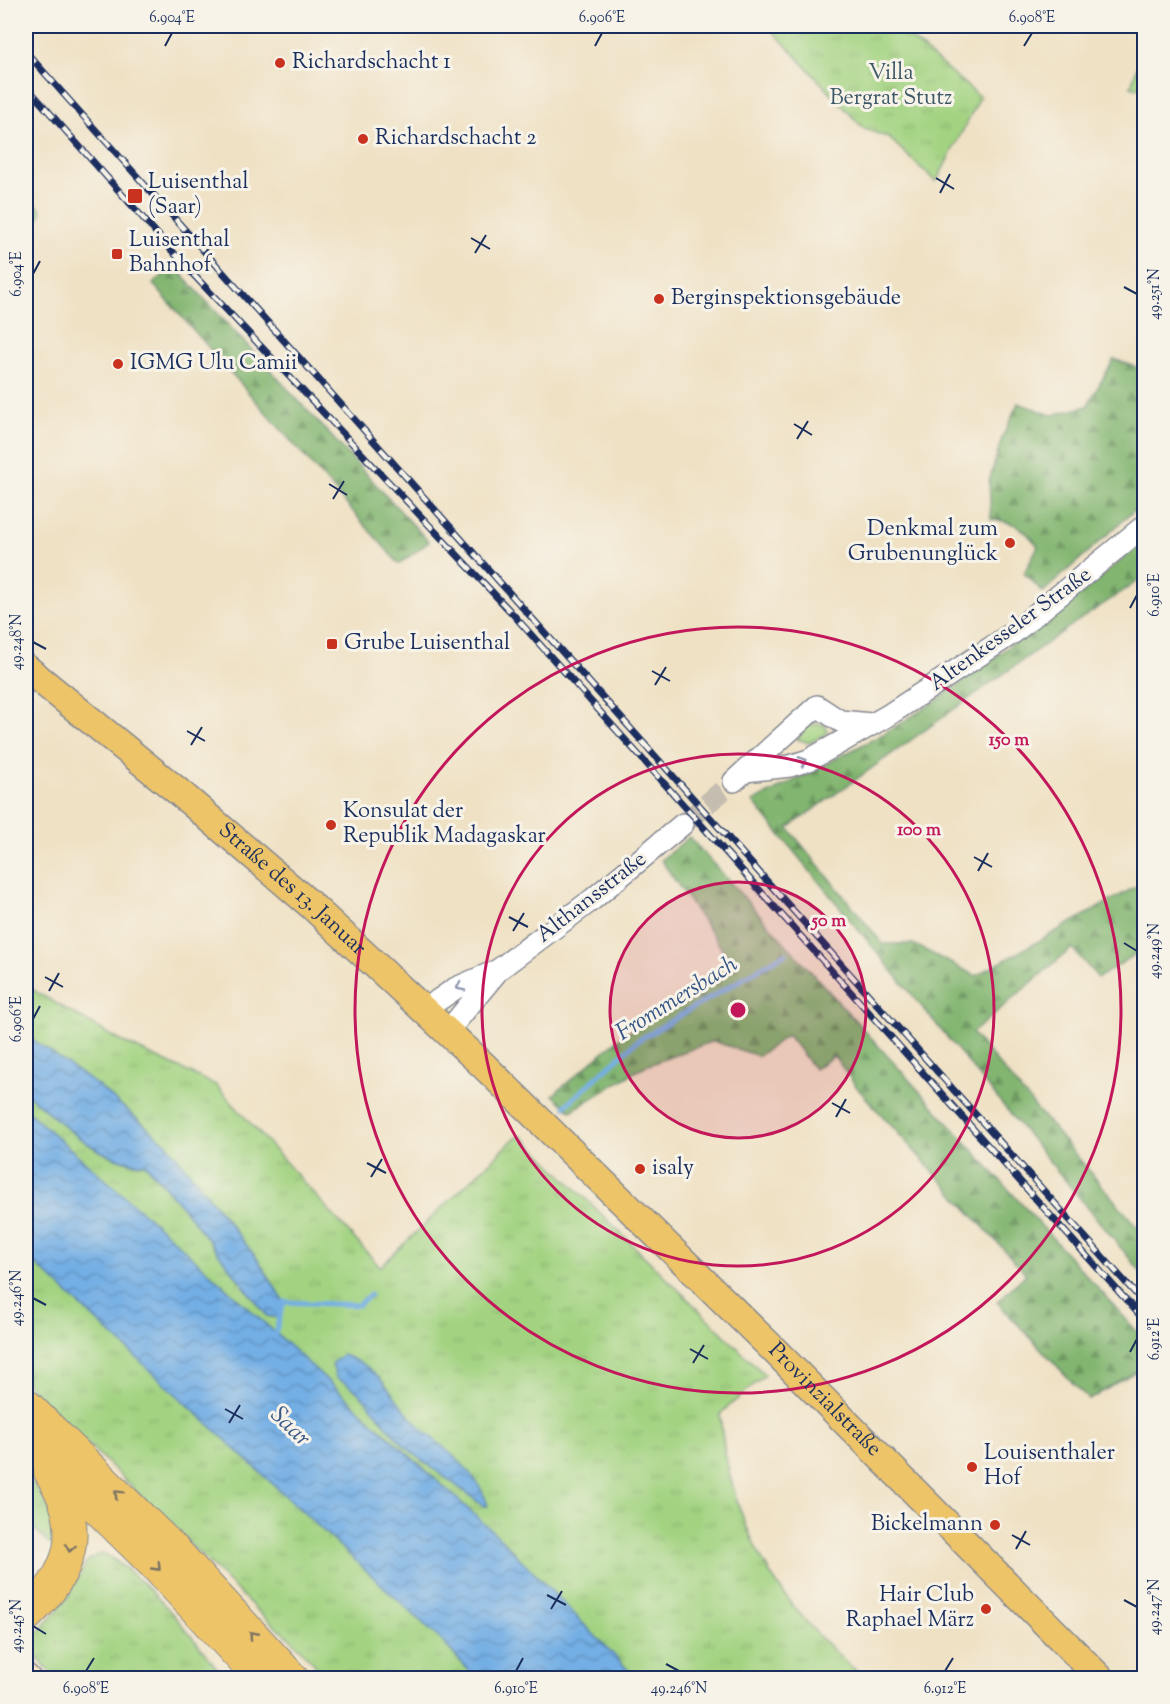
<svg xmlns="http://www.w3.org/2000/svg" width="1170" height="1704" viewBox="0 0 1170 1704" font-family="'Sorts Mill Goudy',serif">
<defs>
<pattern id="grass-tufts" width="24" height="20" patternUnits="userSpaceOnUse" patternTransform="scale(1.5)"><rect width="24" height="20" fill="#a3d381"/><path d="M3 7l-1-3M5 7V3M7 7l1-3M15 17l-1-3M17 17v-4M19 17l1-3" fill="none" stroke="#8cb572"/></pattern>
<pattern id="forest-firs" width="22" height="20" patternUnits="userSpaceOnUse" patternTransform="scale(1.5)"><rect width="22" height="20" fill="#82b56f"/><path d="M5 1l3.5 6h-7zM16 11l3.5 6h-7z" fill="#6a945e"/></pattern>
<pattern id="water-waves" width="16" height="10" patternUnits="userSpaceOnUse" patternTransform="scale(1.5)"><rect width="16" height="10" fill="#73aee4"/><path d="M0 5q4-4 8 0t8 0" fill="none" stroke="#5e8ebc"/></pattern>
</defs>
<rect width="100%" height="100%" fill="#f7f3e8"/>
<filter id="ink" filterUnits="userSpaceOnUse"><feTurbulence type="fractalNoise" baseFrequency=".0167" numOctaves="2"/><feDisplacementMap in="SourceGraphic" scale="12" xChannelSelector="R" yChannelSelector="G"/><feConvolveMatrix kernelMatrix="1 2 1 2 8 2 1 2 1" color-interpolation-filters="sRGB"/></filter>
<filter id="wash" filterUnits="userSpaceOnUse"><feTurbulence type="fractalNoise" baseFrequency=".008" numOctaves="4" result="noise"/><feDisplacementMap in="SourceGraphic" scale="24" xChannelSelector="R" yChannelSelector="G"/><feGaussianBlur stdDeviation="1.35" result="paint"/><feColorMatrix in="noise" values="0 0 0 0 0 0 0 0 0 0 0 0 0 0 0 0 0 1.4 0 .05"/><feComposite in="paint" operator="in"/></filter>
<g filter="url(#wash)">
<rect width="100%" height="100%" fill="#efe1c4"/>
<g fill="url(#grass-tufts)" stroke="#5f8170" stroke-width="1.5">
<path d="M768,26H896L980,97L936,182L888,137L864,129Z"/>
<path d="M1144,47V90L1131,86Z"/>
<circle cx="32" cy="213" r="9"/>
<path d="M819,724L825,725L828,733L809,743L797,739L807,726Z"/>
<path d="M26,986L119,1040L216,1085L380,1267L515,1138L522,1136L765,1375L720,1414C730,1528 778,1607 865,1678H636L502,1540L157,1225L26,1110V1093C61,1123 97,1162 145,1164L186,1211L267,1316L281,1318L284,1302L258,1260L167,1144L98,1086L26,1035Z"/>
<path d="M26,1255L439,1638L476,1678H327L292,1640L262,1615L26,1383Z"/>
<path d="M26,1475C46,1500 60,1518 56,1551L26,1520Z"/>
<path d="M101,1553C143,1571 196,1642 225,1678H56L35,1656L33,1639L68,1597L87,1561Z"/>
</g>
<g fill="url(#forest-firs)" stroke="#4e7266" stroke-width="1.5">
<path d="M174,266L429,542L399,564L153,284Z"/>
<path d="M1114,359L1144,370V502L1043,592L1024,573L1038,546C1023,527 1016,522 991,519L989,481L1002,438L1018,403L1052,415L1087,406Z"/>
<path d="M1144,541V577L1072,625L788,828L883,944H913L976,976L1144,882V949L1098,978L1072,948L972,1033L1144,1235V1276L753,802L883,734L938,700L1098,579Z"/>
<path d="M689,837L1144,1339V1366L1089,1400L997,1302L1026,1274L859,1090L834,1056L814,1069L788,1035L758,1056L713,1041L643,1067L571,1111L553,1095L617,1040L731,962L661,860Z"/>
</g>
<g fill="url(#water-waves)" stroke="#476ea1" stroke-width="1.5">
<path d="M26,1035L98,1086L167,1144L258,1260L284,1302L281,1318L267,1316L186,1211L146,1164C96,1161 62,1123 26,1093Z"/>
<path d="M26,1110L157,1225L502,1540L636,1678H476L439,1638L26,1255Z"/>
<path d="M342,1355C382,1366 393,1400 419,1426C444,1450 478,1470 488,1506H483C458,1485 429,1468 405,1446C381,1424 367,1391 336,1378L332,1364Z"/>
</g>
<g fill="none" stroke-linecap="round" stroke-linejoin="round">
<g stroke="#73aee4" stroke-width="5">
<path d="M565,1106L637,1041L786,953"/>
<path d="M270,1337L275,1333L284,1302L358,1305L370,1295"/>
</g>
</g>
</g>
<g filter="url(#ink)">
<g fill="none" stroke-linecap="round" stroke-linejoin="round">
<path stroke="#c5bdb0" stroke-width="21" stroke-dasharray="21 10" stroke-linecap="butt" d="M683,824L734,781"/>
<defs>
<g id="tertiary">
<path d="M745,771L790,766L809,760L887,716L1013,633L1144,526"/>
<path d="M734,781L817,706L840,721L871,724"/>
<path d="M426,1012L437,1001L456,988L498,970L593,899L683,824"/>
<path d="M447,1032L496,973"/>
</g>
<path id="secondary" d="M26,1676L28,1678"/>
<g id="primary">
<path id="s1" d="M26,668L180,793L312,906L483,1065L773,1349L1100,1678"/>
</g>
<g id="motorway">
<path d="M26,1405L176,1552L292,1678"/>
<path d="M26,1438L157,1567L260,1678"/>
<path d="M26,1616C73,1572 86,1529 50,1472"/>
</g>
</defs>
<use href="#tertiary" stroke="#858891" stroke-width="24"/>
<use href="#secondary" stroke="#858891" stroke-width="27"/>
<use href="#primary" stroke="#858891" stroke-width="30"/>
<use href="#motorway" stroke="#858891" stroke-width="34"/>
<use href="#tertiary" stroke="#fff" stroke-width="21"/>
<use href="#secondary" stroke="#f8e7c3" stroke-width="24"/>
<use href="#primary" stroke="#eec469" stroke-width="27"/>
<use href="#motorway" stroke="#eec469" stroke-width="32"/>
<defs>
<g id="rail">
<path d="M26,52L1144,1303"/>
<path d="M26,86L190,271L510,611L1144,1320"/>
</g>
</defs>
<use href="#rail" stroke="#1b2f5e" stroke-width="7"/>
<use href="#rail" stroke="#f7f3e8" stroke-width="4.5" stroke-dasharray="14" stroke-linecap="butt"/>
</g>
<defs><path id="oneway-chevron" d="M-2-3.5L2.5 0L-2 3.5" fill="none" stroke-width="1.6" stroke-linecap="round" stroke-linejoin="round" transform="scale(1.5)"/></defs>
<g stroke="#8d97ae">
<use href="#oneway-chevron" transform="translate(803 761) rotate(-19)"/>
<use href="#oneway-chevron" transform="translate(460 987) rotate(154)"/>
</g>
<g stroke="#7a7263">
<use href="#oneway-chevron" transform="translate(118 1494) rotate(-135)"/>
<use href="#oneway-chevron" transform="translate(70 1548) rotate(99)"/>
<use href="#oneway-chevron" transform="translate(157 1567) rotate(46)"/>
<use href="#oneway-chevron" transform="translate(253 1635) rotate(-132)"/>
</g>
</g>
<path fill="none" stroke="#1b2f5e" stroke-width="2" d="M165,46L172,33M595,46L602,33M1024,46L1032,33M936,178L954,189M940,193L950,174M471,238L490,249M475,253L486,235M33,274L40,261M1124,287L1137,294M794,424L812,435M797,439L808,421M329,484L347,495M333,499L344,481M1130,608L1137,595M33,642L46,649M652,671L670,681M655,685L666,667M187,731L205,741M191,745L202,727M974,857L992,867M978,871L988,853M509,917L528,927M513,931L524,913M1124,943L1137,951M45,977L63,987M49,991L59,973M33,1019L40,1006M832,1103L850,1113M836,1117L846,1099M367,1163L386,1173M371,1177L382,1159M33,1298L46,1305M690,1349L708,1359M1130,1352L1137,1339M693,1363L704,1345M225,1409L243,1419M229,1423L240,1405M1012,1535L1030,1545M1016,1549L1026,1531M547,1595L566,1605M1124,1600L1137,1607M551,1609L562,1591M33,1626L46,1634M666,1664L679,1671M86,1671L94,1658M516,1671L523,1658M945,1671L953,1658"/>
<circle cx="738" cy="1010" r="128" fill="#c2185b" fill-opacity=".12"/>
<g fill="none" stroke="#c2185b" stroke-width="3">
<circle cx="738" cy="1010" r="128"/>
<circle cx="738" cy="1010" r="256"/>
<circle cx="738" cy="1010" r="383"/>
</g>
<g fill="#c8321e" stroke="#f7f3e8" stroke-width="2">
<circle cx="280" cy="63" r="6"/>
<circle cx="363" cy="139" r="6"/>
<rect x="127" y="188" width="16" height="16" rx="3"/>
<rect x="111" y="248" width="12" height="12" rx="3"/>
<circle cx="659" cy="299" r="6"/>
<circle cx="118" cy="364" r="6"/>
<circle cx="1010" cy="543" r="6"/>
<rect x="326" y="638" width="12" height="12" rx="3"/>
<circle cx="331" cy="825" r="6"/>
<circle cx="640" cy="1169" r="6"/>
<circle cx="972" cy="1467" r="6"/>
<circle cx="995" cy="1525" r="6"/>
<circle cx="986" cy="1609" r="6"/>
</g>
<g text-anchor="middle" dominant-baseline="central" stroke-width="6" stroke-linejoin="round" paint-order="stroke">
<g font-size="22" fill="#1b2f5e" stroke="#f7f3e8" text-anchor="start">
<text x="292" y="63">Richardschacht 1</text>
<text x="375" y="139">Richardschacht 2</text>
<text x="148" y="183">Luisenthal<tspan x="148" dy="25">(Saar)</tspan></text>
<text x="129" y="241">Luisenthal<tspan x="129" dy="25">Bahnhof</tspan></text>
<text x="671" y="299">Berginspektionsgebäude</text>
<text x="130" y="364">IGMG Ulu Camii</text>
<text x="998" y="530" text-anchor="end">Denkmal zum<tspan x="998" dy="25">Grubenunglück</tspan></text>
<text x="344" y="644">Grube Luisenthal</text>
<text x="343" y="812">Konsulat der<tspan x="343" dy="25">Republik Madagaskar</tspan></text>
<text x="652" y="1169">isaly</text>
<text x="984" y="1454">Louisenthaler<tspan x="984" dy="25">Hof</tspan></text>
<text x="983" y="1525" text-anchor="end">Bickelmann</text>
<text x="974" y="1596" text-anchor="end">Hair Club<tspan x="974" dy="25">Raphael März</tspan></text>
</g>
<g font-size="22" fill="#3d5867" stroke="#f7f3e8">
<text x="891" y="74">Villa<tspan x="891" dy="25">Bergrat Stutz</tspan></text>
</g>
<g font-size="22" fill="#1b2f5e" stroke="#f7f3e8">
<text transform="translate(1011 630) rotate(-36)">Altenkesseler Straße</text>
<text stroke="none"><textPath href="#s1" startOffset="346">Straße des 13. Januar</textPath></text>
<text transform="translate(592 898) rotate(-38)">Althansstraße</text>
<text stroke="none"><textPath href="#s1" startOffset="1084">Provinzialstraße</textPath></text>
</g>
<g font-size="24" font-style="italic" fill="#355586" stroke="#f7f3e8">
<text transform="translate(677 999) rotate(-32)">Frommersbach</text>
<text transform="translate(290 1427) rotate(44)">Saar</text>
</g>
</g>
<circle cx="738" cy="1010" r="9" fill="#c2185b" stroke="#f7f3e8" stroke-width="3"/>
<g font-size="18" text-anchor="middle" font-weight="bold" fill="#c2185b" stroke="#f7f3e8" stroke-width="6" stroke-linejoin="round" paint-order="stroke">
<text x="1009" y="745">150 m</text>
<text x="919" y="835">100 m</text>
<text x="829" y="926">50 m</text>
</g>
<rect width="1170" height="1704" fill="none" stroke="#f7f3e8" stroke-width="66"/>
<rect x="33" y="33" width="1104" height="1638" fill="none" stroke="#1b2f5e" stroke-width="2"/>
<g font-size="15" text-anchor="middle" fill="#1b2f5e">
<text x="172" y="22">6.904°E</text>
<text x="602" y="22">6.906°E</text>
<text x="1032" y="22">6.908°E</text>
<text transform="translate(16 274) rotate(-90)" y="5">6.904°E</text>
<text transform="translate(1154 294) rotate(-90)" y="5">49.251°N</text>
<text transform="translate(1154 595) rotate(-90)" y="5">6.910°E</text>
<text transform="translate(16 642) rotate(-90)" y="5">49.248°N</text>
<text transform="translate(1154 951) rotate(-90)" y="5">49.249°N</text>
<text transform="translate(16 1019) rotate(-90)" y="5">6.906°E</text>
<text transform="translate(16 1298) rotate(-90)" y="5">49.246°N</text>
<text transform="translate(1154 1339) rotate(-90)" y="5">6.912°E</text>
<text transform="translate(1154 1607) rotate(-90)" y="5">49.247°N</text>
<text transform="translate(16 1626) rotate(-90)" y="5">49.245°N</text>
<text x="86" y="1693">6.908°E</text>
<text x="516" y="1693">6.910°E</text>
<text x="679" y="1693">49.246°N</text>
<text x="945" y="1693">6.912°E</text>
</g>
</svg>
